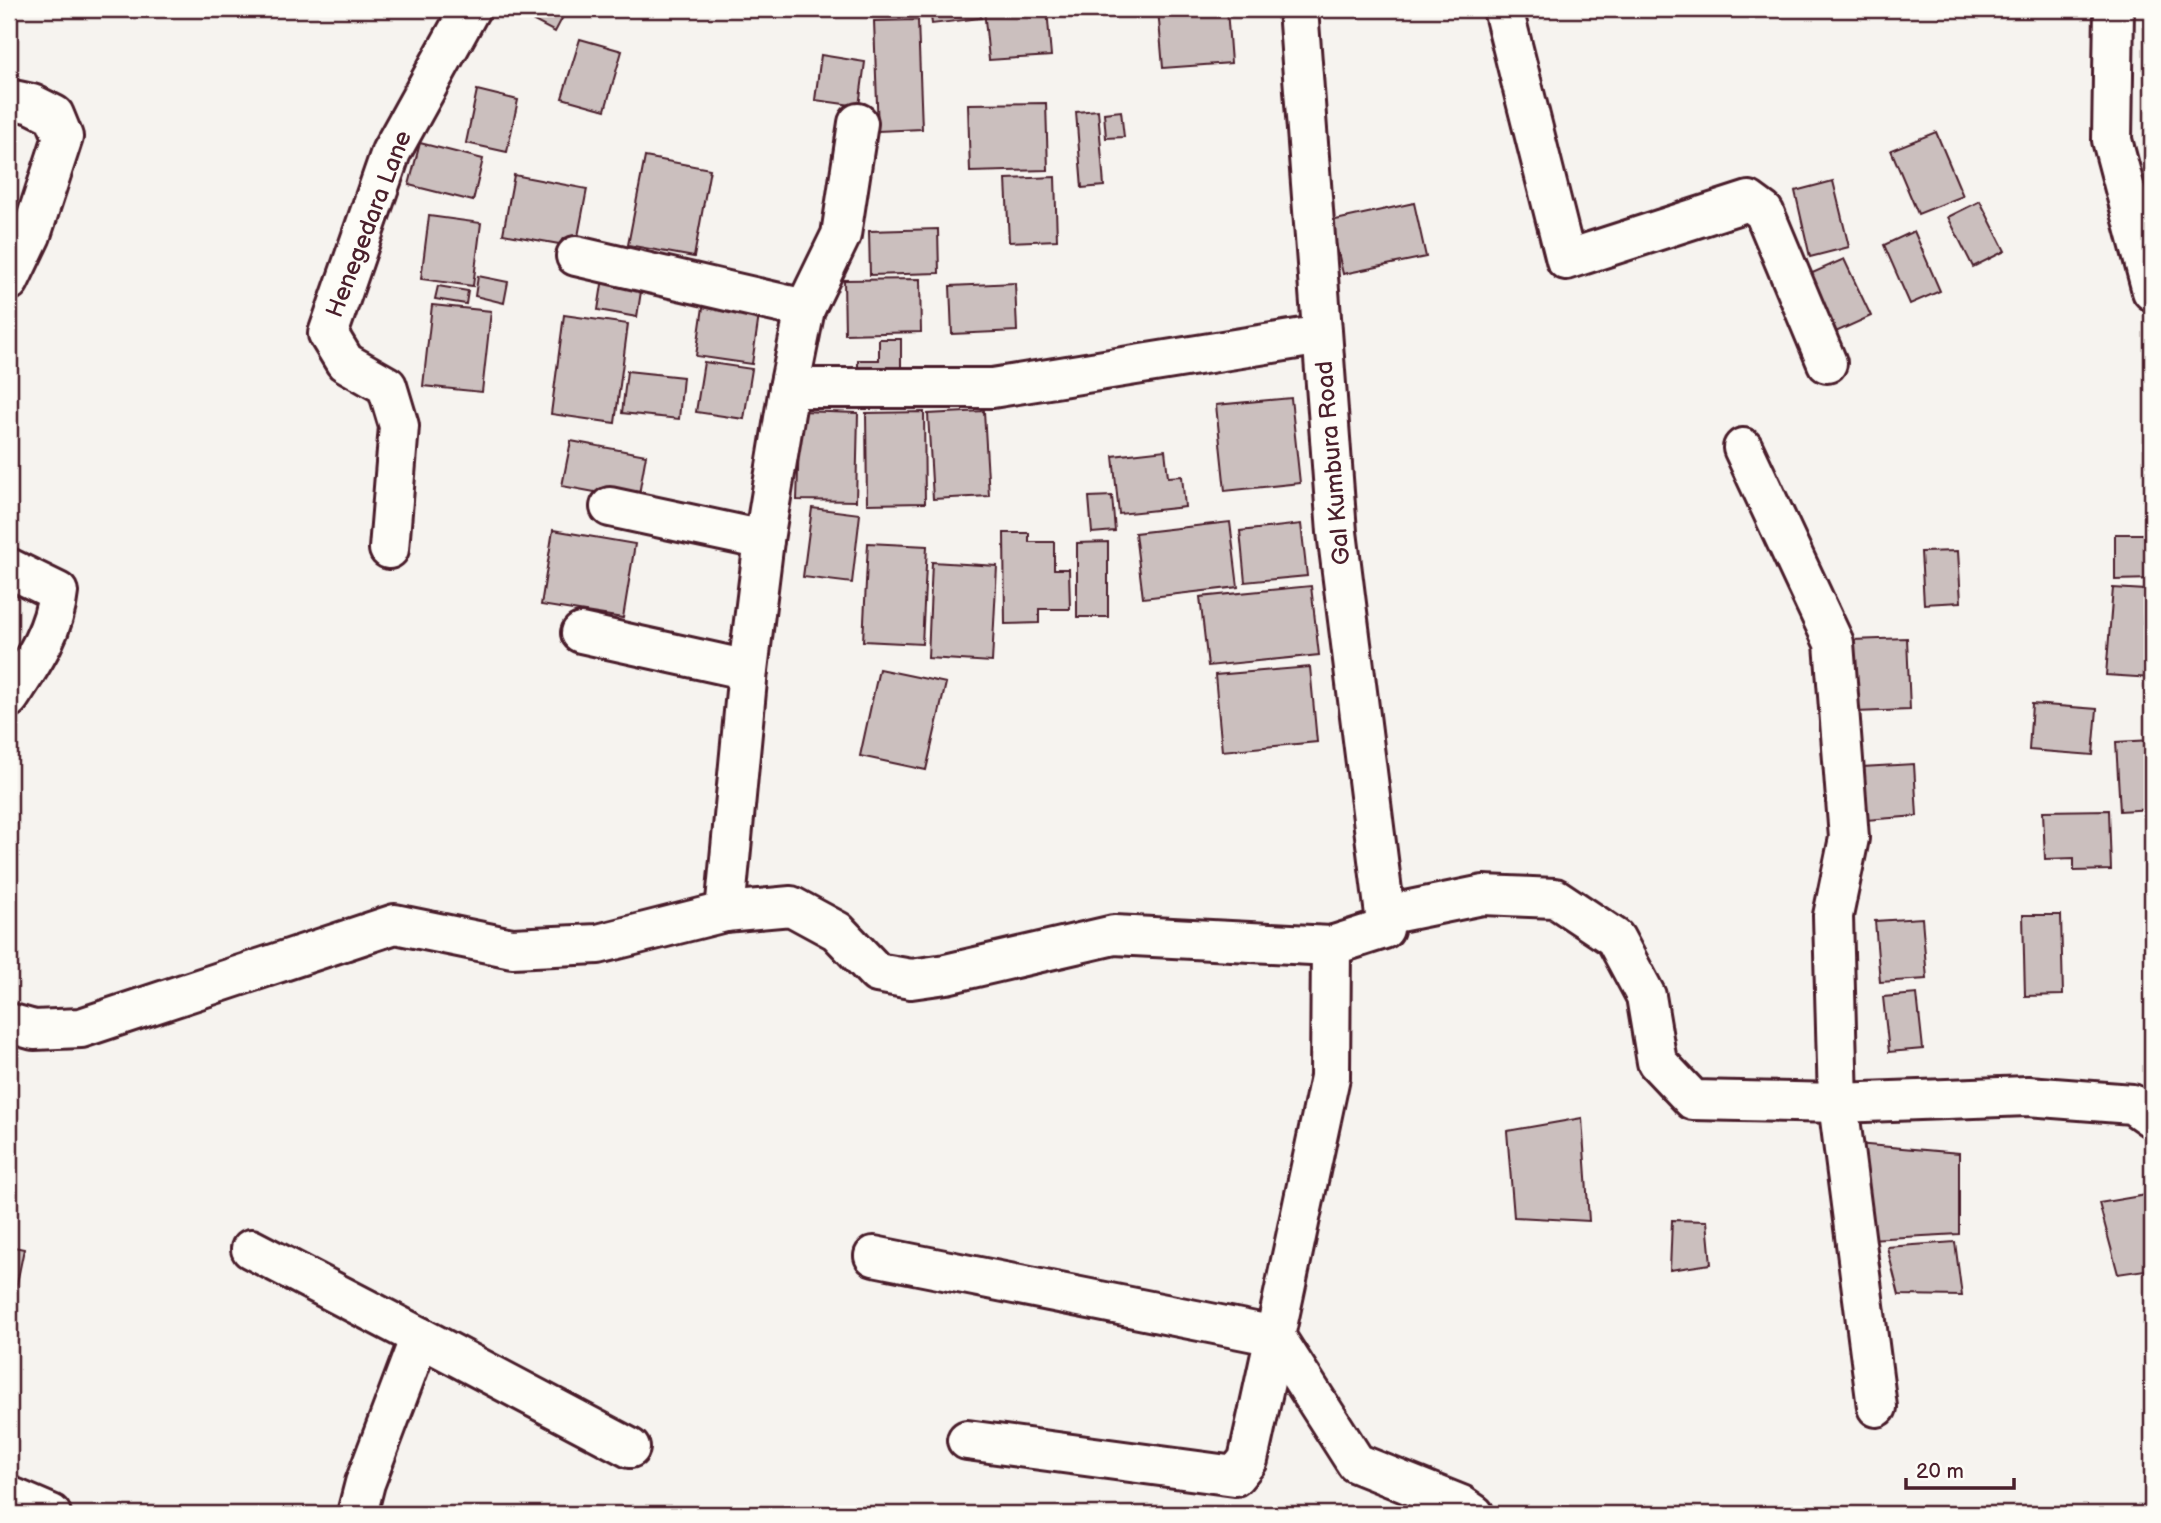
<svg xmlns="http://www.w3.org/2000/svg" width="2161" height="1523" viewBox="0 0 2161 1523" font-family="'Balsamiq Sans',sans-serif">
<rect width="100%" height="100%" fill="#f6f3ef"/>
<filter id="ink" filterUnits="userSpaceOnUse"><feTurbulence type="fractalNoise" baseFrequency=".0143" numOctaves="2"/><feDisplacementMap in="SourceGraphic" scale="14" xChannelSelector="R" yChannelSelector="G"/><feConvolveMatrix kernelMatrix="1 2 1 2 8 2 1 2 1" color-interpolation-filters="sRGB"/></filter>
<g filter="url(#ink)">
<g fill="#cbbfbe" stroke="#4a1f2b" stroke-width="2">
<path d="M511,9H567L555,32Z"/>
<path d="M930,9H980L981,18L932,24Z"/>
<path d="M984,9H1047L1051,56L989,60Z"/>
<path d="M1158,9H1227L1231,63L1163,68Z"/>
<path d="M918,20L922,129L878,131L874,21Z"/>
<path d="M580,39L622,51L605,110L562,98Z"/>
<path d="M821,55L865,62L859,106L815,100Z"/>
<path d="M477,90L518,100L507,152L466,143Z"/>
<path d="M1046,103L1048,170L970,172L968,104Z"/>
<path d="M1098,110L1104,186L1082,188L1076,112Z"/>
<path d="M1121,111L1124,137L1106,138L1104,113Z"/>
<path d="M1936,132L1963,196L1918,214L1891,150Z"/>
<path d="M420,143L483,159L473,201L409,185Z"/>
<path d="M645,157L710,169L694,257L628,245Z"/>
<path d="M514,175L587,189L576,247L503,234Z"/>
<path d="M1055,177L1057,240L1009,242L1006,179Z"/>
<path d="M1833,181L1849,247L1810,257L1795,191Z"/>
<path d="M1980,201L2005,251L1973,267L1948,217Z"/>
<path d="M1414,203L1426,257L1343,274L1331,221Z"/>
<path d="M429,216L481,223L473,286L421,279Z"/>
<path d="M938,229L939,273L870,275L869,231Z"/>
<path d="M1914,231L1940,291L1910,304L1884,245Z"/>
<path d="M1844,259L1871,316L1827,336L1801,278Z"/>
<path d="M478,276L508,282L504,303L475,296Z"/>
<path d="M603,278L642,285L637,317L598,310Z"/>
<path d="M920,279L921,332L845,334L844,280Z"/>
<path d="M1015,283L1017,331L952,334L950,286Z"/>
<path d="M438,286L468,291L466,304L435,299Z"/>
<path d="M432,305L491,311L482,392L423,386Z"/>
<path d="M703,307L759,315L752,364L696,356Z"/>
<path d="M564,315L628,324L615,423L551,414Z"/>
<path d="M879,339H901V381H858V360H879Z"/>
<path d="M704,362L752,369L744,419L696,412Z"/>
<path d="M627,371L683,377L679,419L622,413Z"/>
<path d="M1291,398L1300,483L1225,491L1216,405Z"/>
<path d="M800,411L858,413L856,501L797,500Z"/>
<path d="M984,411L989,496L933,499L928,414Z"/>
<path d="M924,412L925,503L867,504L866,413Z"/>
<path d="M571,441L646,455L638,500L562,486Z"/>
<path d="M1165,450L1168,477L1182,476L1185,507L1119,514L1113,456Z"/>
<path d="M1112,496L1115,531L1092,533L1089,497Z"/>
<path d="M812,508L860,514L852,583L803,577Z"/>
<path d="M1230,522L1238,587L1143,598L1135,533Z"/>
<path d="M1301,524L1307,576L1245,582L1240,531Z"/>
<path d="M553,530L635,544L623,618L541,605Z"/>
<path d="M1004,533H1029V542H1054V569H1069L1070,609H1039V623L1005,624Z"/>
<path d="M2115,534H2152V579L2115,580Z"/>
<path d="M1108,542V617H1077V543Z"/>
<path d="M868,543L927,546L922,644L863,641Z"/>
<path d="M1958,551L1961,602L1924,604L1921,552Z"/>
<path d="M932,562L997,566L992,662L928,658Z"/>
<path d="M1311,586L1319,655L1208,666L1200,597Z"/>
<path d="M2113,588L2146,590L2143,624H2152V678L2106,675Z"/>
<path d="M1907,638L1910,710L1855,712L1852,640Z"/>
<path d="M1310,667L1317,742L1222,751L1215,675Z"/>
<path d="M879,669L946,683L926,770L860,756Z"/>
<path d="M2032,704L2097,709L2093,755L2029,750Z"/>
<path d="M2152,740V809L2120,811L2116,742Z"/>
<path d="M1914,764L1917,816L1866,820L1862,767Z"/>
<path d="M2109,810L2111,870L2074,871V858L2045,859L2043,811Z"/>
<path d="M2023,915H2061L2063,995L2025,996Z"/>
<path d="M1922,918L1927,979L1880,982L1875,921Z"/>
<path d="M1917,994L1923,1049L1889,1052L1883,997Z"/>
<path d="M1582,1118L1589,1221L1514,1217L1507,1131Z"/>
<path d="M1856,1144L1959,1153V1234L1869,1239Z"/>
<path d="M2152,1194V1269L2118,1274L2099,1203Z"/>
<path d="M1672,1220L1707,1221L1711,1264L1670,1270Z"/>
<path d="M1955,1242L1962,1296L1899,1295L1887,1247Z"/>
<path d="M9,1246L24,1249L9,1322Z"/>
</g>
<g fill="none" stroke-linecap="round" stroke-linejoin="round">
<defs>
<g id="minor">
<path d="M1503,9L1566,260L1749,201L1764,212L1827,363"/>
<path d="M2114,9L2112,140L2152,291"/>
<path d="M9,99L32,104L54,115L63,137L31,235L9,281"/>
<path d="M858,123L841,235L805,309L789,388L764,540L748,670L725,912L791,906L837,931L877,973L911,979L946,974L1114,935L1331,946L1384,929L1385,915L1337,532L1298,9"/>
<path d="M576,256L805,309"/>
<path d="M789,388H992L1322,335"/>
<path d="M1743,448L1834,643L1849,838L1833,916L1838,1103L1877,1407"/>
<path d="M610,507L764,540"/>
<path d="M389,549L399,426L387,386L345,362L328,334L391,152L470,9"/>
<path d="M9,568L58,592C54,633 31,664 9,698"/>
<path d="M581,633L748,670"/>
<path d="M1385,915L1483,895L1555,898L1615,938L1646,996L1657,1062L1693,1100L1838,1103L2028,1096L2132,1104L2152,1118"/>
<path d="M1331,946L1330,1077L1275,1336L1356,1463L1461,1505L1474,1514"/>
<path d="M9,1023L34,1030L81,1028L395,924L512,948L598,944L725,912"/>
<path d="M251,1249L420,1337"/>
<path d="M874,1256L1275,1336L1248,1460L1235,1476L967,1440"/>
<path d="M9,1496L51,1514"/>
<path d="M357,1514L365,1483L420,1337L630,1448"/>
</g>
</defs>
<use href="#minor" stroke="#4a1f2b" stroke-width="44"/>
<use href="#minor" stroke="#fdfcf7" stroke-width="38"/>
</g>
</g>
<g text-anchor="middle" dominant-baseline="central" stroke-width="7" stroke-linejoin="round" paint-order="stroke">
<g font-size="24" fill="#4a1f2b" stroke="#fdfcf7">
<text transform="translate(369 224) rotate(-69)">Henegedara Lane</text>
<text transform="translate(1333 463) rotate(-95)">Gal Kumbura Road</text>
</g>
</g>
<rect width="2161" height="1523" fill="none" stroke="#fdfcf7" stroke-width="35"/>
<rect x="18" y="18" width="2126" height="1488" fill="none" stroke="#4a1f2b" stroke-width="2.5" filter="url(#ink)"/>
<path d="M1906 1478v10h108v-10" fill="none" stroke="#4a1f2b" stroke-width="3.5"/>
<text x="1916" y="1478" font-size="21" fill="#4a1f2b" stroke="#fdfcf7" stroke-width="5" paint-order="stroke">20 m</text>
</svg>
